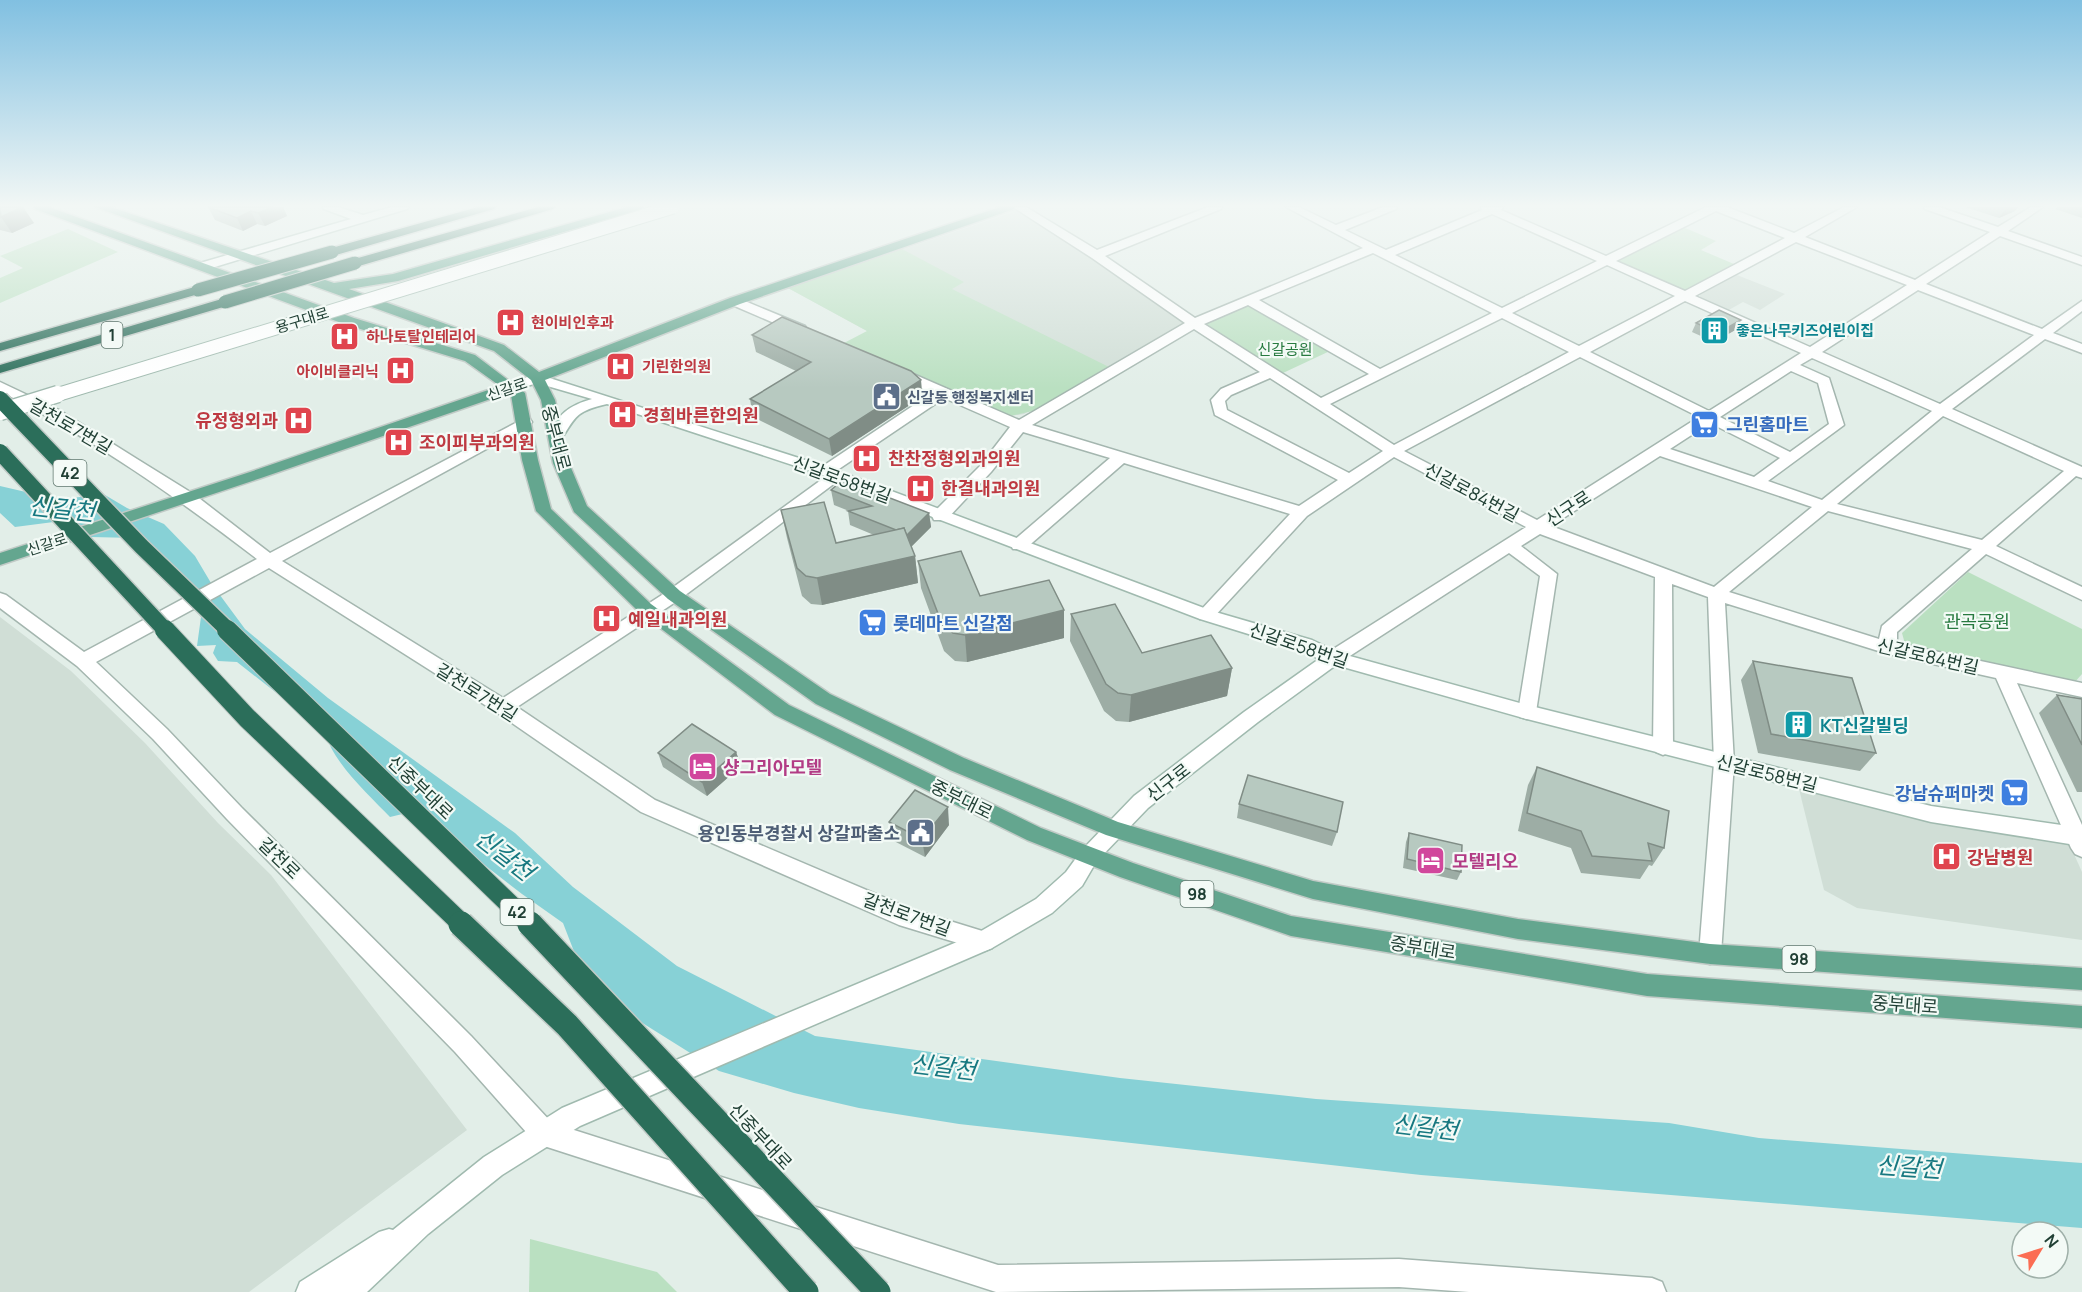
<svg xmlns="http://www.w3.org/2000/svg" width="2082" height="1292" viewBox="0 0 2082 1292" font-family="Manrope,'Noto Sans KR',sans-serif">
<rect width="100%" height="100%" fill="#e2eee8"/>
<g fill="#d0ded6">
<path d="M1016,211L1092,257L1186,323L1151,345L1024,414L1010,416L867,331L788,288Z"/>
<path d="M1737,275L1785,294L1760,310L1743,302L1727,311L1700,299V295Z"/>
<path d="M0,617L71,671L145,743L218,823L271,875L467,1130L249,1292H0Z"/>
<path d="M1798,785L2069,843L2082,872V940L1857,908L1824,890Z"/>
</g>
<g fill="#bae0c1">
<path d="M1678,225L1716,241L1701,250L1741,267L1686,296L1605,260Z"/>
<path d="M68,229L118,252L0,303V278L23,268L0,256Z"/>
<path d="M902,249L964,282L952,289L1111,368L1037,410L1010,416L844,343L867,331L788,288Z"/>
<path d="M1248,304L1332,350L1283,373L1201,323Z"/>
<path d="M1968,572L2082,629V674L2074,683L1905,644L1902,633Z"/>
<path d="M530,1239L657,1272L677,1292H529Z"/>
</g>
<path fill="#87d1d6" d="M0,486L56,499L105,495L127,508L164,524L195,556L211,583L245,629L328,698L515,833L573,887L677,966L815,1036L1120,1078L1316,1099L1669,1123L1759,1138L2082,1163V1228L1421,1175L959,1124L859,1108L794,1093L719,1071L569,977L559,965L575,954L563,923L522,894L415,811L390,817C369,795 331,761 325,731L237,662L218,661L213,653L216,645L197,646L201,617L136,538L90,537L69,520L15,527L0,513Z"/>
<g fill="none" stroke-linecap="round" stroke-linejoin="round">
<defs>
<g id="street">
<path d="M1013,207H1026L1097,250L1208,207H1222L1221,209L1105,256L1195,318L1363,248L1286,207H1299L1336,225L1383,207H1397L1396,209L1345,230L1386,250L1482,210L1481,207H1503L1501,210L1606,256L1706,207H1727L1794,233L1844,207H1857L1805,237L1915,280L1990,232L1925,209L1924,207H1939L1998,227L2031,207H2043L2008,231L2082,257V265L2000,236L1926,284L2042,329L2082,301V311L2053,333L2082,344V353L2045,339L1952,409L2082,467V478L2076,476L1996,546L2082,587V600L1986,554L1897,632V643L2082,683V697L2017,683L2082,825V857L2075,854L2071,848L1996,678L1888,654L1725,603L1734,763L1721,954L1718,961L1710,964L1702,961L1699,954L1714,763L1708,597L1672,584L1673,747L1670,752L1663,755L1656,752L1653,747L1655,577L1540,534L1521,546L1557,574L1536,712L1534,717L1527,719L1520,717L1518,712L1540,576L1509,553L1339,663L1333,665L1327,663L1324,658L1327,653L1526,527L1394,457L1307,516L1212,619H1200L1197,615L1200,611L1290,514L1124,463L1025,549H1013L1011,545L1013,541L1110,458L1023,432L991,472L946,520H934L932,516L934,512L980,466L1010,427L944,398L833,473L840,474L843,477L680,599L517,707L655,800L911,909L992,934L995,941L992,948L984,951L899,925L641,812L496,712L269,568L96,662L167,729L241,807L471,1036L552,1123L998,1265L1399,1259L1652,1278L1662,1282L1666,1292H1469L1399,1287L996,1292L544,1146L535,1142L455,1052L227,819L153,739L77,666L0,608V593L6,595L84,652L257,559C176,497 92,438 0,391V382L59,410L137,459L195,495L270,553L525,418L530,419L532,422L530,425L282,561L503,698L668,591L828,475L820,474L817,471L820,468L932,393L894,376L892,373L894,370H904L1019,420L1185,323L1092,258ZM1716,211L1785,238L1685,291L1616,261ZM1492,214L1597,261L1502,308L1395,255ZM1796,242L1907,285L1810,347L1695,296ZM1373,253L1492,313L1380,369L1259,300ZM1607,265L1675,296L1579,346L1512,313ZM1918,290L2034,335L1940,404L1822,352ZM1685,301L1801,353L1709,411L1590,352ZM1248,305L1369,374L1321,398L1204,324ZM1502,318L1569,352L1394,445L1330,404ZM1194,329L1260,372L1221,389L1211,400L1215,415L1338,480L1299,506L1032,425ZM1580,357L1699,417L1537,520L1404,451ZM1812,358L1932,411L1822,500L1768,481L1844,425L1829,378L1800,365ZM1791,371L1818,383L1829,424L1790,452L1720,417ZM1270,378L1383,451L1349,473L1227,410L1225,401L1231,395ZM1943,416L2064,471L1982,540L1837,504ZM1710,423L1780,458L1754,477L1670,449ZM1660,456L1812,507L1714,587L1551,526ZM1828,511L1972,549L1882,626L1879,639L1729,592Z"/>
<path d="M735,297L805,326L807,329L800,333L795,332L730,304L729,301Z"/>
</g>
<g id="secondary">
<path d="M323,207H338L363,215L392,207H409L407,209L208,269H200L198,266L200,263L351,219L324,209Z"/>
<path d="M537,374L830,468L1212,611L1312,640L1339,653L1527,705L1931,806L2082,828V846L1931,822L1527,719L1336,665L1258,722L1148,808L1096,862L1082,886L1052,913L992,948L580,1126L502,1175L428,1234L367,1292H296L300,1282L379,1232L389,1229L393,1230L484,1157L562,1108L976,934L1036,899L1066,872L1082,850L1134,796L1244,712L1319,659L1300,650L1200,619L820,474L607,404C577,411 576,415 561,440H551L549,437C556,415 570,405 592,399L537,383L511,391L504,387L506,384Z"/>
</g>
<g id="primary">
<path d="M34,207H49L354,318L475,355L525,393L538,460L551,509L651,604L789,705L1041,828L1133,863L1291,916L1647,974L2082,1006V1028L1647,996L1291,936L1120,877L1027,840L775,715L639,612L536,511L522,460L511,395L508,393L261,478L0,565V553L250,472L500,386L465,361L344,324L35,209Z"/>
<path d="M95,207H111L334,283L393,274L627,207H643L642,209L398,281L349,289L504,345L539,372L730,298L1000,207H1015L1014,209L740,304L545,380L555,400L569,463L587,506L680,591L830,694L964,758L1118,822L1313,881L1518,919L1710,944L2082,968V990L1710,964L1518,939L1313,899L1106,835L950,770L816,704L668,599L574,512L553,463L541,400L531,380L494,351Z"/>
</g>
<g id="highway">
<path d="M478,207H496L494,209L336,255L332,256L326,252L328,249Z"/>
<path d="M538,207H555L553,209L359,266L355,267L349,263L351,260Z"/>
<path d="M198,286L204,290L202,293L0,351V343Z"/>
<path d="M225,298L231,302L230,305L0,373V365Z"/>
</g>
</defs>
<use href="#street" stroke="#a4b6af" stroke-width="3"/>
<use href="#secondary" stroke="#a0baaf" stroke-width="3"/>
<use href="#primary" stroke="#c1cac6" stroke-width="3"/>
<use href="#highway" stroke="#c1cac6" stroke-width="3"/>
<use href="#street" fill="#fff" fill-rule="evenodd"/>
<use href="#secondary" fill="#fff" fill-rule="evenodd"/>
<use href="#primary" fill="#64a68f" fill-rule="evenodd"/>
<use href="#highway" fill="#2b6e5a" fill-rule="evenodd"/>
<defs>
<path id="secondary-bridge-far1" d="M53,396L673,207"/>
<path id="secondary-bridge" d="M0,412L58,394"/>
<g id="highway-bridge-far3">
<path d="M198,290L332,252"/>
<path d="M225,302L355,263"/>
</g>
<g id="highway-bridge-far2">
<path d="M0,399L141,546L229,631"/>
<path d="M0,452L166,631"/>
</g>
<g id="highway-bridge-far1">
<path d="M165,630L247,718L463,925"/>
<path d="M227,630L531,925"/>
</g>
<g id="highway-bridge">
<path d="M461,924L567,1025L806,1292"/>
<path d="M530,924L878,1292"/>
</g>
</defs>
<use href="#secondary-bridge-far1" stroke="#a0baaf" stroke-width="15" stroke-linecap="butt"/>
<use href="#secondary-bridge" stroke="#a0baaf" stroke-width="19" stroke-linecap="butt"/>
<use href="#highway-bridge-far3" stroke="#c1cac6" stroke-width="15" stroke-linecap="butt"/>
<use href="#highway-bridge-far2" stroke="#c1cac6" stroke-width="19" stroke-linecap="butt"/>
<use href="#highway-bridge-far1" stroke="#c1cac6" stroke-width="22" stroke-linecap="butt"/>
<use href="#highway-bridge" stroke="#c1cac6" stroke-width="28" stroke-linecap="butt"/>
<use href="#secondary-bridge-far1" stroke="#fff" stroke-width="13"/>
<use href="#secondary-bridge" stroke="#fff" stroke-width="16"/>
<use href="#highway-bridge-far3" stroke="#2b6e5a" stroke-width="13"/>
<use href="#highway-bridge-far2" stroke="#2b6e5a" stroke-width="16"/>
<use href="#highway-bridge-far1" stroke="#2b6e5a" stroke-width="20"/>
<use href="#highway-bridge" stroke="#2b6e5a" stroke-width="25"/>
</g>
<g fill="#9dada5">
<path d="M0,207L34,223L12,233L0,230Z"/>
<path d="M208,207H283L287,216L265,226L257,224L243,231L215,220Z"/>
<path d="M1965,207H2018L2015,211L1999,218Z"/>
<path d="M2057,207H2082V218L2055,209Z"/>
<path d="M1696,323L1737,329L1714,342L1692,332Z"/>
<path d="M752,335L921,380L922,397L832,456L753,417L750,399L796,371L756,352Z"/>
<path d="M831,490L929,513L931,527L911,547L915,556L918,583L822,605L811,604L802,596L787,538L781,510L836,543L874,535L850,525L848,511H849L834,505Z"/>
<path d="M918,561L980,596L1064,638L967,662L955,661L944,651L921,588Z"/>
<path d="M1071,614L1142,653L1232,668L1227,696L1129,722L1116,721L1104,711L1070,641Z"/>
<path d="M1753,661L1876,753L1860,771L1758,753L1741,680Z"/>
<path d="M2057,695L2082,699V792H2077L2039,713Z"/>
<path d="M736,752L741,766L707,796L663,767L658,753Z"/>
<path d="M1537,767L1664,848L1652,866L1649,865L1640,879L1581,873L1571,848L1518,831L1528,785Z"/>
<path d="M1239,804L1337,832L1332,846L1237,818Z"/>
<path d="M889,822L949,825L925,857L892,840Z"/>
<path d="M1409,833L1461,872L1457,880L1403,868L1406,842Z"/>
</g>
<g fill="#808d86">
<path d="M22,207H23L34,223L12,233L1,217Z"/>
<path d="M273,207H283L287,216L265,226L258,213Z"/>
<path d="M2007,207H2018L2015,211L1999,218Z"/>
<path d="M251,211L257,224L243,231L237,218Z"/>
<path d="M1741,320L1737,329L1714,342L1718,333Z"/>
<path d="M921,380L922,397L832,456L829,439Z"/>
<path d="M929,513L931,527L909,549L907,535Z"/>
<path d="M915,556L918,583L822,605L817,578Z"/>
<path d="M1064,610V638L967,662L965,635Z"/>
<path d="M1232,668L1227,696L1129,722L1131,695Z"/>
<path d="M736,752L741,766L707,796L702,782Z"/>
<path d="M948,807L949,825L925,857L922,839Z"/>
</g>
<g fill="#b7c9c0" stroke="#808d86" stroke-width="1.5">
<path d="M0,207H22L1,217Z"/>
<path d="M208,207H273L258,213L251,211L237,218Z"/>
<path d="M1719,310L1741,320L1718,333L1696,323Z"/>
<path d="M782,317L911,371L921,380L829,439L750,399L811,362L752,335Z"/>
<path d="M843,480L929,513L907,535L906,534L904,528L896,530L848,511L872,506L831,490Z"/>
<path d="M824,502L836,543L904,528L915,556L817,578L806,576L797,568L781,510Z"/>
<path d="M961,551L980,596L1049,580L1064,610L965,635L953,633L942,624L918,561Z"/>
<path d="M1115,604L1142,653L1211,635L1232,668L1131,695L1118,693L1106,684L1071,614Z"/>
<path d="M1753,661L1852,678L1876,753L1771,734Z"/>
<path d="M2057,695L2082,699V745Z"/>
<path d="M692,724L736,752L702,782L658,753Z"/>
<path d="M1537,767L1669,811L1664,848L1648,843L1652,861L1592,856L1581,831L1527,813Z"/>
<path d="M1248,775L1343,802L1337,832L1239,804Z"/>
<path d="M915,790L948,807L922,839L889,822Z"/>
<path d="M1409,833L1462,845L1461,872L1407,859Z"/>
</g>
<linearGradient id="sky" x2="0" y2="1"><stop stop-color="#81c0e1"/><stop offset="0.53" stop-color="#f2f7f5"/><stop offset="1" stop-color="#f2f7f5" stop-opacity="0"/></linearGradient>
<rect width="2082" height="388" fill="url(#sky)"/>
<defs>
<symbol id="hospital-square" viewBox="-11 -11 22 22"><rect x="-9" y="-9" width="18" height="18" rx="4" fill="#e0444e" stroke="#f3faf6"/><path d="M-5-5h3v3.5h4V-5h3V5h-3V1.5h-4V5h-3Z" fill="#fff"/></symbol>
<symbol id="building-square" viewBox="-11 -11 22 22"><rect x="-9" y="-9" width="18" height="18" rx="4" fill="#0f9aa8" stroke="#f3faf6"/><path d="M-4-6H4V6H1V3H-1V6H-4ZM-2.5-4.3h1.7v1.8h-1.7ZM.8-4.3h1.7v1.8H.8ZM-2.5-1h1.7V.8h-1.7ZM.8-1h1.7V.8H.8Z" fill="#fff"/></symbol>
<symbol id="civic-square" viewBox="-11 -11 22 22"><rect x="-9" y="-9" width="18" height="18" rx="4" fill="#5c6f8a" stroke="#f3faf6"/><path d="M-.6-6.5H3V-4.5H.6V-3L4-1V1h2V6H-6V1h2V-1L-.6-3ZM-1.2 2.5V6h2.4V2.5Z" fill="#fff"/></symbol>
<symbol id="supermarket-square" viewBox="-11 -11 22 22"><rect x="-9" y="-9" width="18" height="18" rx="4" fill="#3f7fe0" stroke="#f3faf6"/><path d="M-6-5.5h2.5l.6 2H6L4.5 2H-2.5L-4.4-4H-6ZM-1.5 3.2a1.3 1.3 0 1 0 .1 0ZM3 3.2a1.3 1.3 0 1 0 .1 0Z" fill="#fff"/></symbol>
<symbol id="hotel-square" viewBox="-11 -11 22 22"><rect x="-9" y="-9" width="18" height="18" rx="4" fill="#d1479c" stroke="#f3faf6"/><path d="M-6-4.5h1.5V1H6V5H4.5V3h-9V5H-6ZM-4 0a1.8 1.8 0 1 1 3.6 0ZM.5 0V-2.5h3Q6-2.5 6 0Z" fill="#fff"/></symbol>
</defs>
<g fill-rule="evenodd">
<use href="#hospital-square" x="494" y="306" width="33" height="33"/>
<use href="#building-square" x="1698" y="314" width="33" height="33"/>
<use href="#hospital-square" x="328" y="320" width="33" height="33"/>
<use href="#hospital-square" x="604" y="350" width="33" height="33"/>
<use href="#hospital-square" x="384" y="354" width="33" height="33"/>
<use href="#civic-square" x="870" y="380" width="33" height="33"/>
<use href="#hospital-square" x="606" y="398" width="33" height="33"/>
<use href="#hospital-square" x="282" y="404" width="33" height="33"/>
<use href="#supermarket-square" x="1688" y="408" width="33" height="33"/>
<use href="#hospital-square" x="382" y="426" width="33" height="33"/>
<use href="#hospital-square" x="850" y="442" width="33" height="33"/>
<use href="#hospital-square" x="904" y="472" width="33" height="33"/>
<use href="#hospital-square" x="590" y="602" width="33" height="33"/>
<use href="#supermarket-square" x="856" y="606" width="33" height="33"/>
<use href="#building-square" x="1782" y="708" width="33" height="33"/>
<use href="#hotel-square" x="686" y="750" width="33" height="33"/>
<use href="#supermarket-square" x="1998" y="776" width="33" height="33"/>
<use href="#civic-square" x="904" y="816" width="33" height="33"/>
<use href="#hospital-square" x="1930" y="840" width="33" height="33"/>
<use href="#hotel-square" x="1414" y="844" width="33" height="33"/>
</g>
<g text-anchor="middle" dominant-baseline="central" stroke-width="4.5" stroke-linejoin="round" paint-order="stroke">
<g font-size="15" fill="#214035" stroke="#f3faf6">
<text transform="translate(302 320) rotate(-17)">용구대로</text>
<text transform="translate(507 389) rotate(-19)">신갈로</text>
<text transform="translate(47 544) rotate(-18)">신갈로</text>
</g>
<g font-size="15" font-weight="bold" fill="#be3a42" stroke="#f3faf6" text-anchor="start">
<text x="531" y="322">현이비인후과</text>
<text x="366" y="336">하나토탈인테리어</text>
<text x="642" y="366">기린한의원</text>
<text x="379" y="371" text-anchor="end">아이비클리닉</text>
</g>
<g font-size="15" font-weight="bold" fill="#0d838f" stroke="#f3faf6" text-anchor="start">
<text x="1736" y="330">좋은나무키즈어린이집</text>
</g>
<g font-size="15" fill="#287a40" stroke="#f3faf6">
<text x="1285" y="349">신갈공원</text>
</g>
<g font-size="15" font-weight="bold" fill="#4e5e75" stroke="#f3faf6" text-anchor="start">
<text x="907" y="397">신갈동 행정복지센터</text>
</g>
<g fill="#f3faf6" stroke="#60786f" stroke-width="1.5">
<rect x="101.5" y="322" width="21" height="26" rx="4.5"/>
<rect x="53.5" y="460" width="33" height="26" rx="4.5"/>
<rect x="1180.5" y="881" width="33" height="26" rx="4.5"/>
<rect x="500.5" y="899" width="33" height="26" rx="4.5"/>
<rect x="1782.5" y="946" width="33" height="26" rx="4.5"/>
</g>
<g font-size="16" font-weight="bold" fill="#214035">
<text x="112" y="335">1</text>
<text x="70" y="473">42</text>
<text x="1197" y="894">98</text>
<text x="517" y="912">42</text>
<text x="1799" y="959">98</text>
</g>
<g font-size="18" font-weight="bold" fill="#be3a42" stroke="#f3faf6" text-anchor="start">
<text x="643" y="415">경희바른한의원</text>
<text x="278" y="420" text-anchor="end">유정형외과</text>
<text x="419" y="442">조이피부과의원</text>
<text x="888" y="458">찬찬정형외과의원</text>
<text x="941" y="488">한결내과의원</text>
<text x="628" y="619">예일내과의원</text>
<text x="1967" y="857">강남병원</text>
</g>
<g font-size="18" font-weight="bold" fill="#366cbe" stroke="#f3faf6" text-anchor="start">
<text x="1726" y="424">그린홈마트</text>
<text x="893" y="623">롯데마트 신갈점</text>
<text x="1994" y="793" text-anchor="end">강남슈퍼마켓</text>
</g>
<g font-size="18" fill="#214035" stroke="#f3faf6">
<text transform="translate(71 426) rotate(30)">갈천로7번길</text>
<text transform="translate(557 438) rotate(75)">중부대로</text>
<text transform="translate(842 479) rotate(20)">신갈로58번길</text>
<text transform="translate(1472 492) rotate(28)">신갈로84번길</text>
<text transform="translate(1568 508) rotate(-33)">신구로</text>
<text transform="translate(1299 645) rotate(19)">신갈로58번길</text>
<text transform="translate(1928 656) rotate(13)">신갈로84번길</text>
<text transform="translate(477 692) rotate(32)">갈천로7번길</text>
<text transform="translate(1767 773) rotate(14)">신갈로58번길</text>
<text transform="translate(1168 782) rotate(-38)">신구로</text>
<text transform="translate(421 787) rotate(44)">신중부대로</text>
<text transform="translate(962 799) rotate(26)">중부대로</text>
<text transform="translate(280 858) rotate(44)">갈천로</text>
<text transform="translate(907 914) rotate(20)">갈천로7번길</text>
<text transform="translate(1423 947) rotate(9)">중부대로</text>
<text transform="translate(1905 1004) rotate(4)">중부대로</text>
<text transform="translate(761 1136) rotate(47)">신중부대로</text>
</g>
<g font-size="18" fill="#287a40" stroke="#f3faf6">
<text x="1977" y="621">관곡공원</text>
</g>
<g font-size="18" font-weight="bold" fill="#0d838f" stroke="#f3faf6" text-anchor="start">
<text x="1820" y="725">KT신갈빌딩</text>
</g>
<g font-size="18" font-weight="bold" fill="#b23c85" stroke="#f3faf6" text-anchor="start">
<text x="723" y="767">샹그리아모텔</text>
<text x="1452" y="861">모텔리오</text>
</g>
<g font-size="18" font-weight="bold" fill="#4e5e75" stroke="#f3faf6" text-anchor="end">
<text x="900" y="833">용인동부경찰서 상갈파출소</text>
</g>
<g font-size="24" font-style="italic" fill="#177880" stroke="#f3faf6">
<text transform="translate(62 508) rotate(6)">신갈천</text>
<text transform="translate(505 854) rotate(38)">신갈천</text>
<text transform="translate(943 1066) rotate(7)">신갈천</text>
<text transform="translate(1425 1126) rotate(7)">신갈천</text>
<text transform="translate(1909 1166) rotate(4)">신갈천</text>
</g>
</g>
<g transform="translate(2040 1250) rotate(52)"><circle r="28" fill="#f3faf6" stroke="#9fb0a9" stroke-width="1.5"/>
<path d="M0-4.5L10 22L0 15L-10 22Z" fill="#fb6d53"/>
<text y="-9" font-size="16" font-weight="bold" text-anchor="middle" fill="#214035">N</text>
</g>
</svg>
